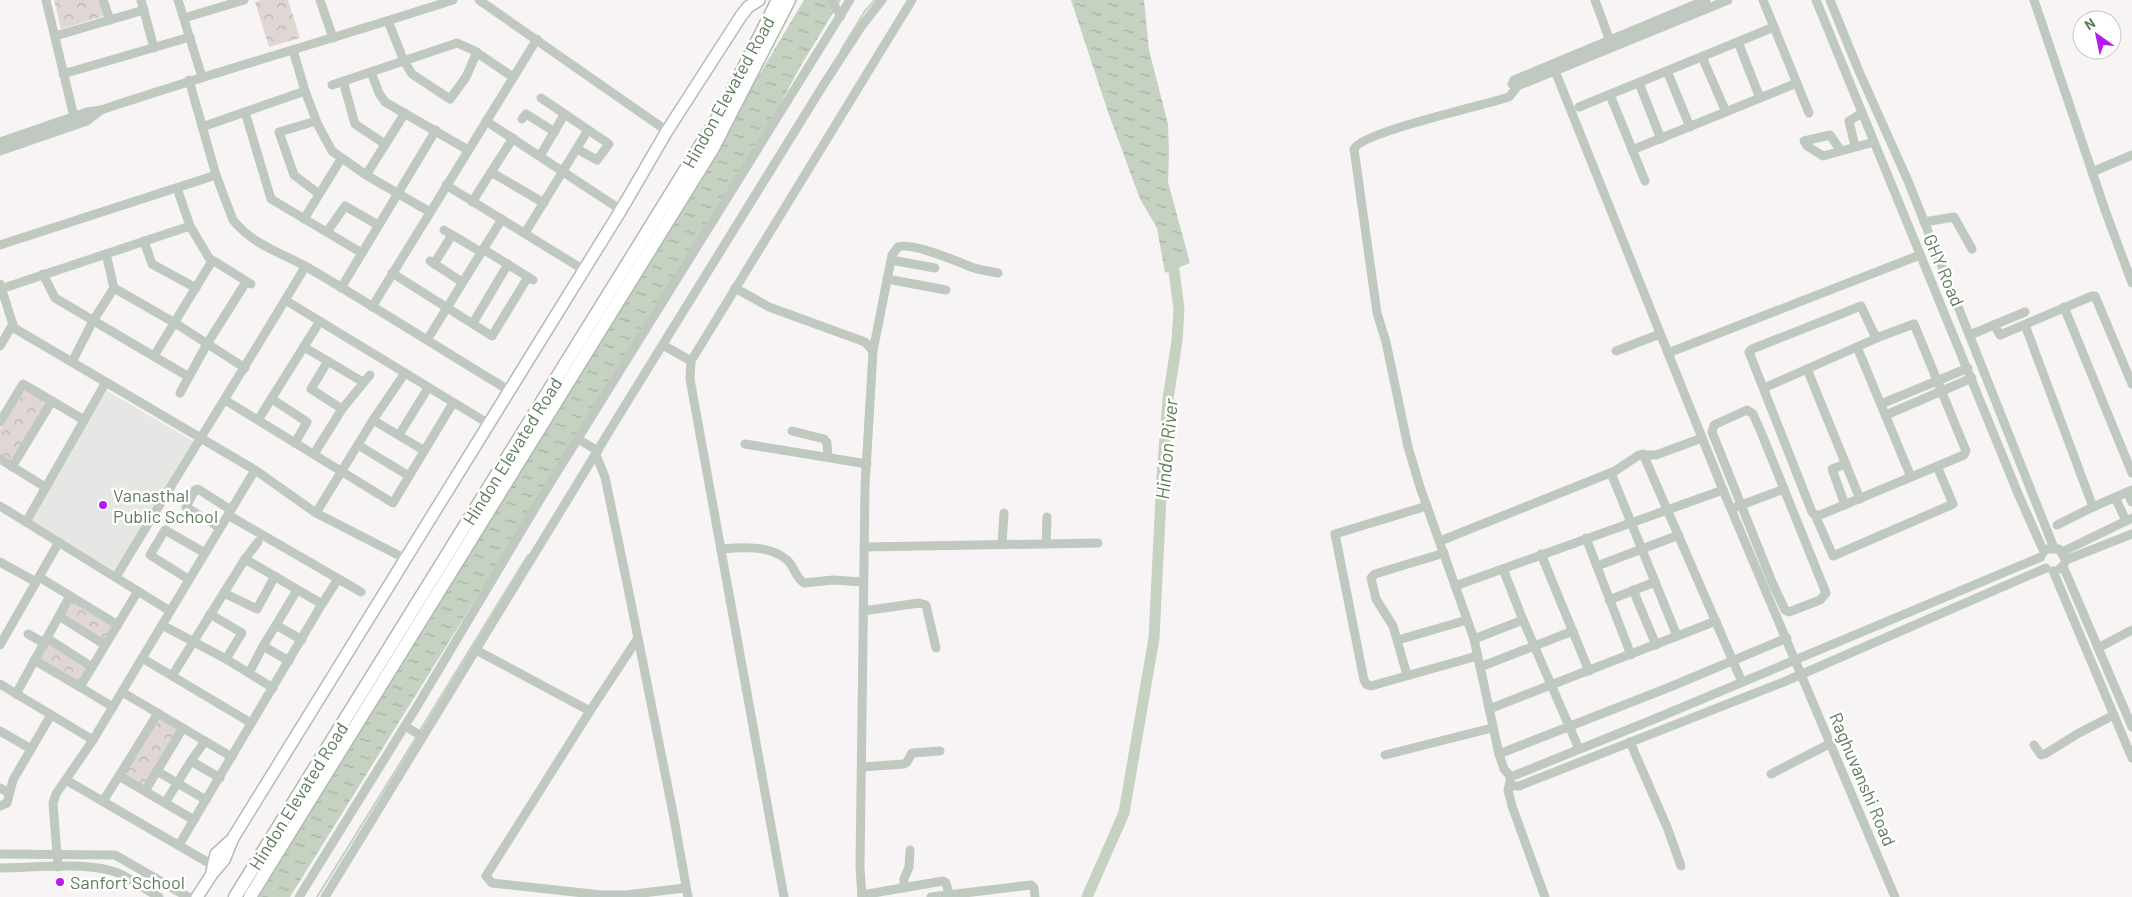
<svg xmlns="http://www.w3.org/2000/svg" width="2132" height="897" viewBox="0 0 2132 897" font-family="Barlow,sans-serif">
<defs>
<pattern id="park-crowns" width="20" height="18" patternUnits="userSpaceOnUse" patternTransform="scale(1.25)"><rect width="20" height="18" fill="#e0d7d5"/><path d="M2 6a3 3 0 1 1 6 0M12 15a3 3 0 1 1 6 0" fill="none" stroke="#b9b3b0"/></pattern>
<pattern id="water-ripples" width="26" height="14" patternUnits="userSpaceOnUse" patternTransform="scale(1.25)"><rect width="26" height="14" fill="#c5d1c1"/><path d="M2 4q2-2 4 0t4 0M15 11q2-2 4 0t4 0" fill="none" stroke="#a3afa0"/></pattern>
</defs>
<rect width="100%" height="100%" fill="#f8f4f6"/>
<path fill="#e6e6e4" d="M107,391L200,445L122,575L30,520Z"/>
<g fill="url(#park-crowns)">
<path d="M54,0H99L104,16L61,29Z"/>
<path d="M261,0H288L300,38L269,47L255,2Z"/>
<path d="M25,389L48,403L12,462L0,455V429Z"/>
<path d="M72,600L115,626L105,642L62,615Z"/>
<path d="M49,643L89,668L79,683L39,659Z"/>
<path d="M160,718L179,730L144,787L124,775Z"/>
</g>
<g fill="url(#water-ripples)">
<path d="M804,0H841L800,67L754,154L681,269L290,897H251L536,428L752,87Z"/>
<path d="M1071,0H1144L1149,50L1168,124L1169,153L1168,182L1190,263L1165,273L1157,228L1140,199L1108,112Z"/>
</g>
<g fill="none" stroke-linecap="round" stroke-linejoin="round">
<g stroke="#c5d1c1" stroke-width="2">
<path d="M841,50L865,11L875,0"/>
<path d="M419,732L528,555"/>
<path d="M317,897L417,736"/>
</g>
<path stroke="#c5d1c1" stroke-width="11" d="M1087,897L1124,813L1154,638L1162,476L1168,399L1177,341L1179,309L1172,255"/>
<defs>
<g id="major">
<path d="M212,872L216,854L229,842"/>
<path d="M197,897L212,874L224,860L233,838L621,210L667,131L741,16L748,7L759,0"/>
</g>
<g id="highway">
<path d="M235,897L722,111L778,0"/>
<path d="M250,897L713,148L789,0"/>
</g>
</defs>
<use href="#major" stroke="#b2bcb1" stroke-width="14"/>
<use href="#highway" stroke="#b1bab1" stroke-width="15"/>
<g stroke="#c0c9c0" stroke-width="9">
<path d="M46,0L74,117"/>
<path d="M103,0L110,20"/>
<path d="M141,0L154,48"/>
<path d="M178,0L202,77"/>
<path d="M320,0L333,38"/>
<path d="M479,0L667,131"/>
<path d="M831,0L841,16"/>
<path d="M1595,0L1610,41"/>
<path d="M1706,0L1514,80L1512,84L1516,86L1525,83L1728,0"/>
<path d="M1763,0L1809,113"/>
<path d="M1816,0L2019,496L2044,552"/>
<path d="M1830,0L1858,69L1908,181L2054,548"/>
<path d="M2034,0L2105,210L2132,283"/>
<path d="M184,18L244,0"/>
<path d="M388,21L404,61L412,74L450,99L466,77L477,52"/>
<path d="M55,36L144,10"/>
<path d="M1738,42L1760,98"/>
<path d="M293,50L305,91L318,125L332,151L366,175L430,212"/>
<path d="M1702,57L1726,112"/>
<path d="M1555,71L1723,490L1895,897"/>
<path d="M1667,71L1690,127"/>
<path d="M371,72L379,93L385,102L468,150"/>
<path d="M63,74L190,37"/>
<path d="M189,80L216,175L233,220C252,244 281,253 307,267C375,307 442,350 510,391"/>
<path d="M343,81L355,124L385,144"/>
<path d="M1639,83L1661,139"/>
<path d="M332,85L457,43L473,50L513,77"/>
<path d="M1610,95L1645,181"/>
<path d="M541,98L609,144L597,160L577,149"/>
<path d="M1579,107L1774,27"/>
<path d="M245,112L271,199L362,253"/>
<path d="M522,119L526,114L555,132"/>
<path d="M316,121L279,132L294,175L319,194"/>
<path d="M486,121L621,210"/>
<path d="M202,127L305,91"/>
<path d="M0,142L87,112L101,110C218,71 336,38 453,0"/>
<path d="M1855,146L1849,121L1862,113"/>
<path d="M1632,150L1797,83"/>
<path d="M0,151L87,121L101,110"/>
<path d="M1841,151L1830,135L1804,141L1807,146L1823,156L1874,142"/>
<path d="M540,156L564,115"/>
<path d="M491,172L544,203"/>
<path d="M2092,172L2132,155"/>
<path d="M366,175L405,113"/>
<path d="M446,185L584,270"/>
<path d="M177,188L190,226L209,258L251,284"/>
<path d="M472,202L513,138"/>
<path d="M304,219L341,159"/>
<path d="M1924,222L1954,217L1972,249"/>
<path d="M444,230L481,252"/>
<path d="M327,232L345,206L378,225"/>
<path d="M525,233L588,130"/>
<path d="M144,241L152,264L196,288"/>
<path d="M0,245L216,175"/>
<path d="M483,249L533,280"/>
<path d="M106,254L114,288L175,323L245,368"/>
<path d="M891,260L935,268"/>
<path d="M430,261L462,282"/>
<path d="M434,264L452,235"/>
<path d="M392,273L492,336L528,277"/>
<path d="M43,274L55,298L189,377"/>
<path d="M887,279L946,290"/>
<path d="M0,284L14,328L255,470L316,513L406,559"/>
<path d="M341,288L436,130"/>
<path d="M735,288L769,307L865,342L873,351L865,487L860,867L862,897"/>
<path d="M1,289L190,226"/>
<path d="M285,300L489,424"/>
<path d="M372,307L537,39"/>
<path d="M2064,307L2132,473"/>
<path d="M473,323L508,264"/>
<path d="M1994,325L2000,335L2092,296H2095L2132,384"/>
<path d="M2025,325L2093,507L2132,490"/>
<path d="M1970,335L2025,312"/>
<path d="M427,340L502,219"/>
<path d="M663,345L691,361"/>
<path d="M0,346L13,324"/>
<path d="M304,347L363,382"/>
<path d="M1857,347L1911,477"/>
<path d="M873,351L892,255L898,247C911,242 957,261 971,267C979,270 989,271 998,273"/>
<path d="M1616,351L1660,334"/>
<path d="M1668,353L1920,255"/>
<path d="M154,356L212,261"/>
<path d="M328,361L311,389L342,409"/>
<path d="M72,362L93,321L114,288"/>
<path d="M1807,369L1877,338"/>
<path d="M1764,388L1807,369L1860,499"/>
<path d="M180,393L207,344L246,282"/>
<path d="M272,399L307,422L295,443"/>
<path d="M225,400L393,503L453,403"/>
<path d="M1881,404L1968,368"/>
<path d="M1747,410L1753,414L1761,432L1826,593L1820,600L1789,612L1785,610L1772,582L1712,432L1714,425Z"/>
<path d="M1886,415L1972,378"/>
<path d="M258,420L320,321"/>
<path d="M373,420L423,450"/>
<path d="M0,422L23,384L84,420"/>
<path d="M792,431L824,439L827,443L828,457"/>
<path d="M399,435L428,388"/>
<path d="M578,439L598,451"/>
<path d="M745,444L867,464"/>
<path d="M358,445L409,476"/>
<path d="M314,454L342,409L370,375"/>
<path d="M1643,454L1742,682"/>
<path d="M596,455L605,477L628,588L673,813L688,897"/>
<path d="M0,459L45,487"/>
<path d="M12,467L52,401"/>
<path d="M1611,473L1677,636"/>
<path d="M2127,492L2132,502"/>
<path d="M2115,497L2126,521"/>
<path d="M1845,505L1832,469L1846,464"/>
<path d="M0,506L170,611"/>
<path d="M1427,506L1335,534L1364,680L1367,685L1371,686L1477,656"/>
<path d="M1736,507L1784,489"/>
<path d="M316,513L373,420L405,373"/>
<path d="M228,515L361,592"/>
<path d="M1815,515H1820L1964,455L1966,451L1914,324L1876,338L1861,306L1752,349L1749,352L1812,512L1815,515L1833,556L1953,504L1937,466"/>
<path d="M26,522L106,382"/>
<path d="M2057,525L2093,507"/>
<path d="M220,528L186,507L195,490L198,489L231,510"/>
<path d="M1586,538L1631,655"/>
<path d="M1440,541L1615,471L1639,455H1656L1702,438"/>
<path d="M1002,544L1004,513"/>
<path d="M1046,544L1047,517"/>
<path d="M864,547L1098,543"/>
<path d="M721,549C742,547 770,545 787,560C795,567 795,577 804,583L833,580L863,582"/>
<path d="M2048,549H2059L2066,560"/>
<path d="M2062,552L2132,518"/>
<path d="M1541,554L1589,671"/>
<path d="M2041,557L1652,720L1513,776L1510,778V783L1514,786H1519L1786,681L2046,568"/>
<path d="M0,562L36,582"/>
<path d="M1597,566L1679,535"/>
<path d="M2063,566L2132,727"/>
<path d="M1503,569L1523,620L1579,749"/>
<path d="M2059,569L2063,566L2066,560L2132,534"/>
<path d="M2053,571L2132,758"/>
<path d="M39,577L118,625"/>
<path d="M116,577C178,473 243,371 305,267"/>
<path d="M188,579L150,555L165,530L205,553"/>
<path d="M1455,586L1723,490"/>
<path d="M297,590L276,625L302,640"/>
<path d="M1633,590L1656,645"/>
<path d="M224,593L257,609L275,576"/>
<path d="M1609,600L1655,582"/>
<path d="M322,604L338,579"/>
<path d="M863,611L919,603L926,605L936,648"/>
<path d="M210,614L242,633L226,659"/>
<path d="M59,616L105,645"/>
<path d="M162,625L226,659L273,688"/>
<path d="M28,634L44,643"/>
<path d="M47,638L92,667"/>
<path d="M638,638L590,711L486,876L492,883L602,895H626L685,888"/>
<path d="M1474,639L1523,620"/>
<path d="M1398,640L1467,620"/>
<path d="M0,645L59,542"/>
<path d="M263,646L276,625"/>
<path d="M2098,648L2132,630"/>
<path d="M476,650L590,711"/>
<path d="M142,658L251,723"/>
<path d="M34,660L80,687L138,591"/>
<path d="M1480,667L1573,631"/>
<path d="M249,673L263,646L289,661"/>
<path d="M1407,675L1393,626L1376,599L1371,578L1375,574L1444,553"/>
<path d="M172,676L245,559L258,542"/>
<path d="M0,684L93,740"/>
<path d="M80,687L113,707"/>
<path d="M122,692L232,757"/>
<path d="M16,694L70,596"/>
<path d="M1489,709L1716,621"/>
<path d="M158,713L119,776L194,820"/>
<path d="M405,726L423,737"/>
<path d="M0,731L31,749"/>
<path d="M205,741L191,761L220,778"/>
<path d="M1630,742L1667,827L1681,866"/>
<path d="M2034,745L2041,755L2045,754L2079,733L2114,715"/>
<path d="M1499,754L1670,687L1787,638"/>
<path d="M1385,755L1492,728"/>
<path d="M862,767L904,764L907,762L912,753L940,751"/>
<path d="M157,771L206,800"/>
<path d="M1771,774L1831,743"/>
<path d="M1511,777L1504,769L1499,754L1474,639L1420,487L1408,447L1386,342L1377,313L1354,149C1362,132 1485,105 1509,97L1518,86"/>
<path d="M66,780L214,866"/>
<path d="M1510,783L1508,790L1512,806L1545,897"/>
<path d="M0,788L9,793"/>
<path d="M145,791L183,728"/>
<path d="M103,801L119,776"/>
<path d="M165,803L191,761"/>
<path d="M0,806L7,803L13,780L51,715"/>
<path d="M179,845L322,604L245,559"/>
<path d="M0,854L115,855L188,897"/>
<path d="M58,867L53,803L56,794L93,740L255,470"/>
<path d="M0,868C32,868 81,862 112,871C128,875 144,889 159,897"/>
<path d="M904,888V879L909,867L910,850"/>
<path d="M862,895L943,881L946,883L950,897"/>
<path d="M299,897L419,703L541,498L850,0"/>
<path d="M325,897L629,399L824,84L861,27L882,0"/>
<path d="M784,897L690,379L691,361L912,0"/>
<path d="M931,897L1031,885L1034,888L1035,897"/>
</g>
<use href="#major" stroke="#fff" stroke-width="11"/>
<use href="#highway" stroke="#fff" stroke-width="12"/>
</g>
<g fill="#b919f3" stroke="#fff" stroke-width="2">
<circle cx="103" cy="505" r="5"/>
<circle cx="60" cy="882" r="5"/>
</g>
<g text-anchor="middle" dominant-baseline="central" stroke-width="5" stroke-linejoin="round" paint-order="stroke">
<g font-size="18" fill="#5e7c5c" stroke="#fff">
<text transform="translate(728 92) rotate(-61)">Hindon Elevated Road</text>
<text transform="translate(1944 270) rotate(67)">GHY Road</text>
<text transform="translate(512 451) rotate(-58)">Hindon Elevated Road</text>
<text transform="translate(1863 779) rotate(67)">Raghuvanshi Road</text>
<text transform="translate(298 796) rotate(-58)">Hindon Elevated Road</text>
</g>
<g font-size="18" fill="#5e7c5c" stroke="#fff" text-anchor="start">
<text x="113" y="495">Vanasthal<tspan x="113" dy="21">Public School</tspan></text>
<text x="70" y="882">Sanfort School</text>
</g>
<g font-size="19" font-style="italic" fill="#637d5a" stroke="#fff">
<text transform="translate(1166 449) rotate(-85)">Hindon River</text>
</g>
</g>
<g transform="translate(2097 35) rotate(327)"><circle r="24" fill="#ffffff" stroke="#bfcbbe"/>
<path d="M0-4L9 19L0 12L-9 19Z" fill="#b919f3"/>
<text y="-8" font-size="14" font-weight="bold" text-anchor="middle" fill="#5e7c5c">N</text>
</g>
</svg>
